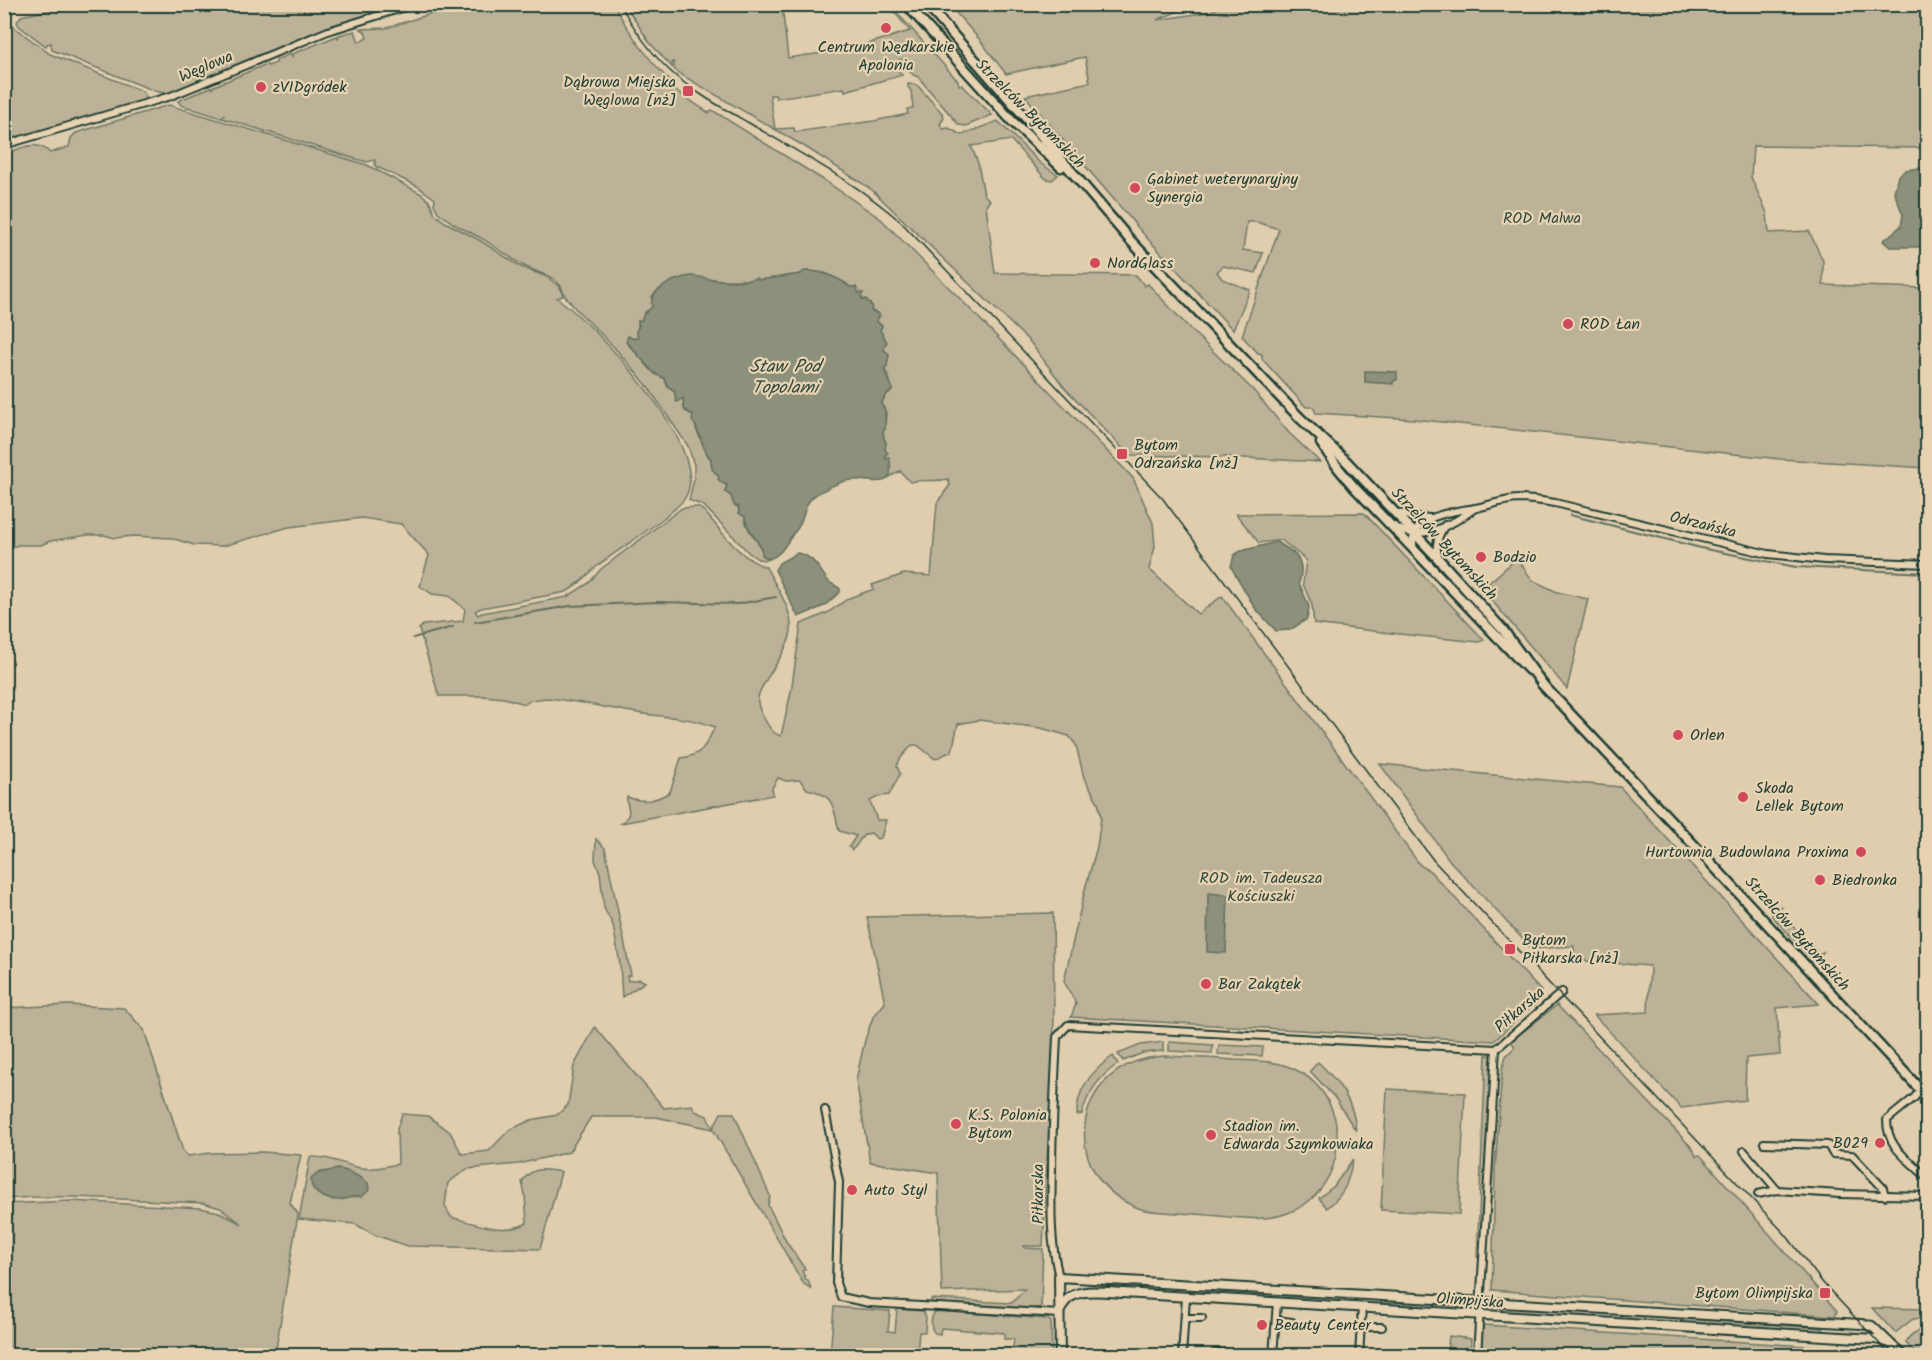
<svg xmlns="http://www.w3.org/2000/svg" width="1932" height="1360" viewBox="0 0 1932 1360" font-family="Kalam,sans-serif">
<rect width="100%" height="100%" fill="#dfcdad"/>
<filter id="ink" filterUnits="userSpaceOnUse"><feTurbulence type="fractalNoise" baseFrequency=".0167" numOctaves="2"/><feDisplacementMap in="SourceGraphic" scale="12" xChannelSelector="R" yChannelSelector="G"/><feConvolveMatrix kernelMatrix="1 2 1 2 8 2 1 2 1" color-interpolation-filters="sRGB"/></filter>
<g filter="url(#ink)">
<g fill="#bcb297" stroke="#6e7866" stroke-width="1.5" fill-rule="evenodd">
<path d="M64,4L403,5L322,30L168,94L155,91L52,50L51,43L47,44L46,46L19,26L17,22L21,16L45,11Z"/>
<path d="M1226,4L1927,5V148L1753,146L1751,177L1767,213L1769,233L1809,231L1823,261V285L1927,288V468L1780,459L1414,419L1316,413L1313,407H1306L1262,359V354L1258,353L1242,336L1279,229L1256,222H1247L1243,250L1263,253L1256,273L1223,266L1217,272L1222,279L1250,290L1233,330L1147,238L1025,96L1090,82L1085,57L1006,74L980,40L949,5H1193L1157,20L1209,12Z"/>
<path d="M458,5H614C629,33 646,57 669,80L666,84L709,113L712,110L825,181L881,219L977,316L1133,478L1153,523L1155,547L1149,569L1198,614L1222,596L1420,865L1430,871L1541,991L1534,1004L1494,1041L1071,1017L1076,1004L1064,981L1085,889L1097,847L1101,817L1098,802L1084,778L1076,745L1069,736L1041,728L979,720L958,724L952,751L935,759L917,745H912L900,759L897,766L900,774L889,795L880,796L870,801L877,820H886L881,838L877,839L871,833C859,834 860,844 852,850L849,847L856,836L839,831C833,806 835,795 807,789L800,780L786,781L778,778L772,788L773,795L621,823C635,811 626,811 627,797C644,803 655,801 670,792L681,758C703,756 706,744 715,727C688,716 666,718 638,713C607,708 577,701 546,698L531,700L525,704L504,698L483,696H439L419,629L423,625L463,621L465,609L449,596L432,594L420,586L429,555L401,524L362,518L289,527L223,546L194,545L171,538L133,536L115,538L104,535H88L50,541L41,545H18L5,550V152L7,153C22,148 37,139 50,153L69,147L71,138L76,133L169,105L367,165L422,194L430,202L435,214L445,222L481,241L521,267L547,277L560,287L563,296L557,298C594,324 712,447 686,496C677,513 619,549 601,563C588,573 580,585 566,592L481,608L475,611L478,615L482,613L567,597L589,583L601,569L682,508L698,507L705,512C722,532 740,559 766,567C776,587 796,613 790,636C786,655 759,685 758,698C757,706 761,713 765,720C769,727 773,734 781,736L791,692L801,624L827,613L849,598L874,589L872,585L904,574L931,576L937,503L950,485L948,479C936,482 923,479 910,482L900,471L886,479L889,474L888,458L886,459L883,431L885,429L886,413L881,404L886,395L892,391L889,377L884,368L887,366L889,354L884,350L880,330L882,326L876,321L880,316L877,313L871,311L872,306L866,299L863,300L855,287H850L846,283L825,273L808,271L801,274L760,280H724L690,277L673,281L658,290L652,296V308L645,312L642,320L638,321V337L626,342L655,374L664,378L679,399L683,398L685,411L693,415L696,429L708,456L711,459C712,473 713,466 719,476C720,479 720,481 722,483L727,485L725,492L731,496L734,505L738,507L739,513L745,517C746,532 761,542 764,557L769,559L766,560L758,559L749,553L704,506L689,500L694,479V465L688,446L646,384L613,346L575,308L565,296L561,286L554,279L522,265L483,239L454,224L438,212L434,204L435,199L417,186L375,166V160L367,162L356,159L222,118L225,114L221,118L181,105L178,101L211,87L213,89L212,87L267,64L268,66L276,63V60L290,54L292,57V54L337,36L338,38L339,35L355,31L359,42L367,38L365,32L361,29L386,28Z"/>
<path d="M625,5H782L788,58L850,49L910,31L890,7H892L958,81L959,85H962L992,115L966,126L959,125L918,77L913,75L901,59L894,65L902,75L845,91L844,88L776,98L775,95H770L775,129L794,128L795,132L874,121L908,114L907,109L913,108L911,91L908,87V84L917,85L943,114L944,118L940,124L943,129L949,128L961,135L998,121L1040,163L1058,175L1052,180L1046,179L1011,140L971,146L978,163L984,195L990,200L986,206L995,273L1136,275L1145,286L1148,284L1192,331L1253,390L1289,433L1320,462L1225,457L1129,455L1064,387L1030,342L871,189L807,148L680,74L674,69V62H672V67L650,43Z"/>
<path d="M10,24L50,54L142,91L148,99L5,142V25Z"/>
<path d="M1364,513L1484,640L1479,642L1399,634L1314,624L1312,605L1303,584L1306,560L1281,540L1259,543L1236,514Z"/>
<path d="M1517,558L1532,580L1557,592L1588,599L1567,689L1482,589Z"/>
<path d="M1380,764L1620,787L1819,1004L1777,1008L1780,1055L1746,1058L1745,1100L1681,1108L1594,1015L1648,1012L1650,966L1574,960V946L1532,949L1450,861Z"/>
<path d="M596,839L605,848L631,975L627,976L628,981L640,979L645,982L622,997L620,964L613,925L604,908L600,873L595,860Z"/>
<path d="M1779,906L1782,907L1778,911L1820,955L1824,951L1817,959L1813,960L1772,916L1773,911Z"/>
<path d="M1053,913L1054,1018L1050,1141L1048,1142L1043,1246H1024L1025,1248L1043,1249L1041,1307L1030,1309L931,1304V1299L1012,1303L1025,1289L942,1292L938,1173L870,1162L856,1080L865,1040L873,1017L885,1003L867,917Z"/>
<path d="M68,1005L124,1008L144,1030L183,1151L188,1156L210,1153L263,1152L301,1155L290,1203L298,1214L275,1355H5V1204L71,1201L201,1208L219,1212L242,1224L220,1208L203,1203C136,1201 71,1193 5,1199V1008Z"/>
<path d="M1557,1005L1693,1149L1696,1156L1700,1155L1837,1311L1835,1316L1492,1290L1495,1170L1502,1070L1506,1056L1515,1047L1511,1041Z"/>
<path d="M595,1027L664,1108L692,1105L695,1111L707,1116L713,1128L721,1113H734L770,1196L768,1205L787,1243L805,1269L802,1271L806,1280H808L811,1289L803,1283L713,1129L656,1117H591L569,1152L518,1164L467,1169L448,1183L445,1206L451,1217C473,1223 506,1236 527,1223L525,1195L522,1182C532,1166 544,1169 561,1172L540,1249L408,1246L375,1235L355,1224L299,1219L310,1157C327,1156 340,1163 356,1167C370,1171 385,1166 398,1164L397,1129L402,1114L428,1116L450,1132L462,1154L489,1151L509,1130L531,1120L557,1115L568,1105L574,1066ZM339,1169L362,1178L357,1195C345,1199 328,1200 317,1193L318,1173Z"/>
<path d="M1163,1042V1051L1143,1053L1123,1061L1118,1054L1141,1045Z"/>
<path d="M1169,1042L1213,1045L1212,1053L1169,1051Z"/>
<path d="M1219,1045L1263,1047L1262,1056L1218,1054Z"/>
<path d="M1486,1055L1495,1056L1483,1258L1477,1257Z"/>
<path d="M1113,1056L1118,1064C1100,1076 1087,1094 1082,1114L1077,1115C1076,1089 1093,1070 1113,1056Z"/>
<path d="M1165,1056C1188,1057 1211,1058 1234,1060C1254,1061 1274,1060 1292,1068C1356,1096 1351,1192 1285,1214C1261,1222 1233,1217 1208,1215C1187,1213 1165,1213 1144,1210C1054,1181 1070,1060 1165,1056Z"/>
<path d="M1318,1062C1339,1082 1354,1101 1356,1131L1335,1098L1310,1071Z"/>
<path d="M1387,1089L1465,1093L1459,1214L1381,1210Z"/>
<path d="M1353,1159C1348,1182 1346,1193 1327,1208L1319,1198L1334,1186Z"/>
<path d="M1223,1290L1351,1298V1304L1224,1296L1221,1292Z"/>
<path d="M1383,1300L1469,1305L1473,1307L1471,1311L1381,1304V1301Z"/>
<path d="M834,1307L890,1311L888,1331L895,1332L897,1309L923,1311L926,1317L925,1332H919L917,1355H830Z"/>
<path d="M1502,1307L1824,1328L1820,1333L1502,1312Z"/>
<path d="M1872,1308L1927,1309V1318L1913,1319L1895,1333Z"/>
<path d="M940,1311L1048,1319L1051,1322L1052,1355H1012L1014,1339H1004V1333L941,1328L940,1334L935,1333C930,1328 930,1318 935,1312Z"/>
<path d="M1483,1325L1884,1351L1893,1355H1480Z"/>
<path d="M1927,1329V1355H1917L1906,1343C1909,1334 1918,1330 1927,1329Z"/>
<path d="M1449,1336L1471,1339L1470,1355H1447Z"/>
</g>
<g fill="#8d907a" stroke="#616f5e" stroke-width="1.5">
<path d="M1927,167V244L1924,247H1890L1883,241L1901,226L1903,215L1894,192L1898,176L1906,170Z"/>
<path d="M804,271C822,270 837,277 850,287H856L859,293H863L861,297L863,300L866,299L872,306L871,311L879,314L876,321L882,326L880,330L887,342L884,346V350L889,354L887,366L884,369L893,389L886,395L881,404L885,410V429L883,431L884,439L886,442L885,450L888,453L885,455L886,459L889,457C898,494 869,478 851,480C840,481 829,487 820,492C804,500 806,512 799,526C797,530 793,533 791,537C784,547 781,555 769,559L762,555C763,542 746,532 745,517L739,513V507L734,505L731,496L725,492L727,485L722,483L718,479L719,477L712,469L711,459C700,448 701,429 692,421L693,415L684,409L683,398L677,402L676,401L674,390L668,387L664,378C650,375 637,350 626,342L628,336L634,339L638,337L636,331L639,326L638,321L642,320L643,315L652,307C647,290 676,278 691,276C696,276 704,278 710,279C724,280 743,283 756,278L760,280L801,274Z"/>
<path d="M1365,371L1397,372V380L1393,381V384L1365,382Z"/>
<path d="M1276,542C1296,552 1306,560 1299,583L1309,606L1307,619L1290,630L1276,631L1255,608L1231,567L1234,555L1241,551Z"/>
<path d="M797,553C813,555 819,569 828,581C831,584 837,586 840,589V592L824,606L798,617L775,570L779,563Z"/>
<path d="M1208,893L1228,895L1226,953L1207,952Z"/>
<path d="M339,1169C350,1171 359,1176 368,1183L369,1190L362,1197C354,1194 347,1200 339,1200C325,1200 310,1193 311,1179L318,1173Z"/>
</g>
<g fill="none" stroke-linecap="round" stroke-linejoin="round">
<g stroke="#616f5e" stroke-width="2">
<path d="M1570,515L1705,549L1796,567L1928,573"/>
<path d="M475,622L570,606L658,602L737,604L776,597"/>
<path d="M413,638L453,627"/>
</g>
<defs>
<g id="minor">
<path d="M4,145L171,96L328,31L415,4"/>
<path d="M1394,512L1413,517L1431,518"/>
<path d="M1394,526C1418,544 1454,524 1475,508"/>
<path d="M1414,550C1405,516 1454,511 1476,508C1490,505 1503,500 1518,499C1530,499 1543,501 1555,503L1768,554L1824,560L1928,564"/>
<path d="M1439,558C1434,546 1438,536 1445,525"/>
<path d="M1920,1090L1915,1097L1887,1120C1887,1150 1910,1159 1928,1179"/>
<path d="M825,1110L839,1182L836,1283L841,1297L869,1303L1059,1314"/>
<path d="M1764,1143L1828,1145L1833,1154L1852,1155L1883,1188L1885,1196"/>
<path d="M1744,1151L1777,1190"/>
<path d="M1758,1194L1777,1190L1840,1194L1928,1196"/>
<path d="M1059,1277C1050,1242 1051,1207 1052,1171C1052,1127 1055,1082 1057,1037L1068,1025L1496,1049L1562,992"/>
<path d="M1185,1318H1202"/>
<path d="M1276,1320L1292,1322"/>
<path d="M1361,1327H1382"/>
<path d="M1215,1353L1273,1355"/>
<path d="M1182,1356L1186,1297"/>
<path d="M1273,1356L1277,1302"/>
<path d="M1359,1356L1362,1307"/>
<path d="M1477,1356L1496,1049"/>
</g>
<g id="tertiary">
<path d="M1061,1309C1070,1285 1102,1292 1123,1293L1875,1339L1888,1342"/>
<path d="M1060,1356L1059,1277L1861,1324L1872,1326L1903,1356"/>
</g>
<g id="secondary">
<path d="M906,4L1012,121L1061,167"/>
<path d="M926,4L1038,132L1130,240L1300,418L1346,461L1433,553L1503,630L1544,686"/>
<path d="M1321,443L1339,469L1355,488L1529,670"/>
<path d="M1542,684L1708,860L1928,1098"/>
</g>
</defs>
<use href="#minor" stroke="#1f3d34" stroke-width="10"/>
<use href="#tertiary" stroke="#1f3d34" stroke-width="12"/>
<use href="#secondary" stroke="#1f3d34" stroke-width="13"/>
<use href="#minor" stroke="#e7d3b2" stroke-width="6"/>
<use href="#tertiary" stroke="#e7d3b2" stroke-width="8"/>
<use href="#secondary" stroke="#e7d3b2" stroke-width="8"/>
<path stroke="#1f3d34" stroke-width="1.5" d="M620,4C634,29 649,51 669,70C693,92 721,107 749,123C801,154 856,182 901,222L1163,499L1434,861L1786,1235L1823,1283L1891,1356"/>
</g>
</g>
<g fill="#d1495b" stroke="#e7d3b2" stroke-width="2">
<circle cx="886" cy="28" r="6"/>
<circle cx="261" cy="87" r="6"/>
<rect x="682" y="85" width="12" height="12" rx="3"/>
<circle cx="1135" cy="188" r="6"/>
<circle cx="1095" cy="263" r="6"/>
<circle cx="1568" cy="324" r="6"/>
<rect x="1116" y="448" width="12" height="12" rx="3"/>
<circle cx="1481" cy="557" r="6"/>
<circle cx="1678" cy="735" r="6"/>
<circle cx="1743" cy="797" r="6"/>
<circle cx="1861" cy="852" r="6"/>
<circle cx="1820" cy="880" r="6"/>
<rect x="1504" y="943" width="12" height="12" rx="3"/>
<circle cx="1206" cy="984" r="6"/>
<circle cx="956" cy="1124" r="6"/>
<circle cx="1211" cy="1135" r="6"/>
<circle cx="1880" cy="1143" r="6"/>
<circle cx="852" cy="1190" r="6"/>
<rect x="1819" y="1287" width="12" height="12" rx="3"/>
<circle cx="1262" cy="1325" r="6"/>
</g>
<g text-anchor="middle" dominant-baseline="central" stroke-width="4.5" stroke-linejoin="round" paint-order="stroke">
<g font-size="16" fill="#1f3d34" stroke="#e7d3b2" text-anchor="start">
<text x="886" y="47" text-anchor="middle">Centrum Wędkarskie<tspan x="886" dy="18">Apolonia</tspan></text>
<text x="676" y="82" text-anchor="end">Dąbrowa Miejska<tspan x="676" dy="18">Węglowa [nż]</tspan></text>
<text x="273" y="87">zVIDgródek</text>
<text x="1147" y="179">Gabinet weterynaryjny<tspan x="1147" dy="18">Synergia</tspan></text>
<text x="1107" y="263">NordGlass</text>
<text x="1580" y="324">ROD Łan</text>
<text x="1134" y="445">Bytom<tspan x="1134" dy="18">Odrzańska [nż]</tspan></text>
<text x="1493" y="557">Bodzio</text>
<text x="1690" y="735">Orlen</text>
<text x="1755" y="788">Skoda<tspan x="1755" dy="18">Lellek Bytom</tspan></text>
<text x="1849" y="852" text-anchor="end">Hurtownia Budowlana Proxima</text>
<text x="1832" y="880">Biedronka</text>
<text x="1522" y="940">Bytom<tspan x="1522" dy="18">Piłkarska [nż]</tspan></text>
<text x="1218" y="984">Bar Zakątek</text>
<text x="968" y="1115">K.S. Polonia<tspan x="968" dy="18">Bytom</tspan></text>
<text x="1223" y="1126">Stadion im.<tspan x="1223" dy="18">Edwarda Szymkowiaka</tspan></text>
<text x="1868" y="1143" text-anchor="end">B029</text>
<text x="864" y="1190">Auto Styl</text>
<text x="1813" y="1293" text-anchor="end">Bytom Olimpijska</text>
<text x="1274" y="1325">Beauty Center</text>
</g>
<g font-size="16" fill="#1f3d34" stroke="#e7d3b2">
<text transform="translate(206 67) rotate(-23)">Węglowa</text>
<text transform="translate(1030 114) rotate(45)">Strzelców Bytomskich</text>
<text transform="translate(1703 525) rotate(14)">Odrzańska</text>
<text transform="translate(1444 544) rotate(47)">Strzelców Bytomskich</text>
<text transform="translate(1797 934) rotate(48)">Strzelców Bytomskich</text>
<text transform="translate(1520 1010) rotate(-41)">Piłkarska</text>
<text transform="translate(1038 1194) rotate(-90)">Piłkarska</text>
<text transform="translate(1470 1301) rotate(4)">Olimpijska</text>
</g>
<g font-size="16" fill="#2f493e" stroke="#e7d3b2">
<text x="1542" y="218">ROD Malwa</text>
<text x="1261" y="878">ROD im. Tadeusza<tspan x="1261" dy="18">Kościuszki</tspan></text>
</g>
<g font-size="18" font-style="italic" fill="#30493e" stroke="#e7d3b2">
<text x="785" y="367">Staw Pod<tspan x="785" dy="21">Topolami</tspan></text>
</g>
</g>
<rect width="1932" height="1360" fill="none" stroke="#e7d3b2" stroke-width="24"/>
<rect x="12" y="12" width="1908" height="1336" fill="none" stroke="#1f3d34" stroke-width="2" filter="url(#ink)"/>
</svg>
